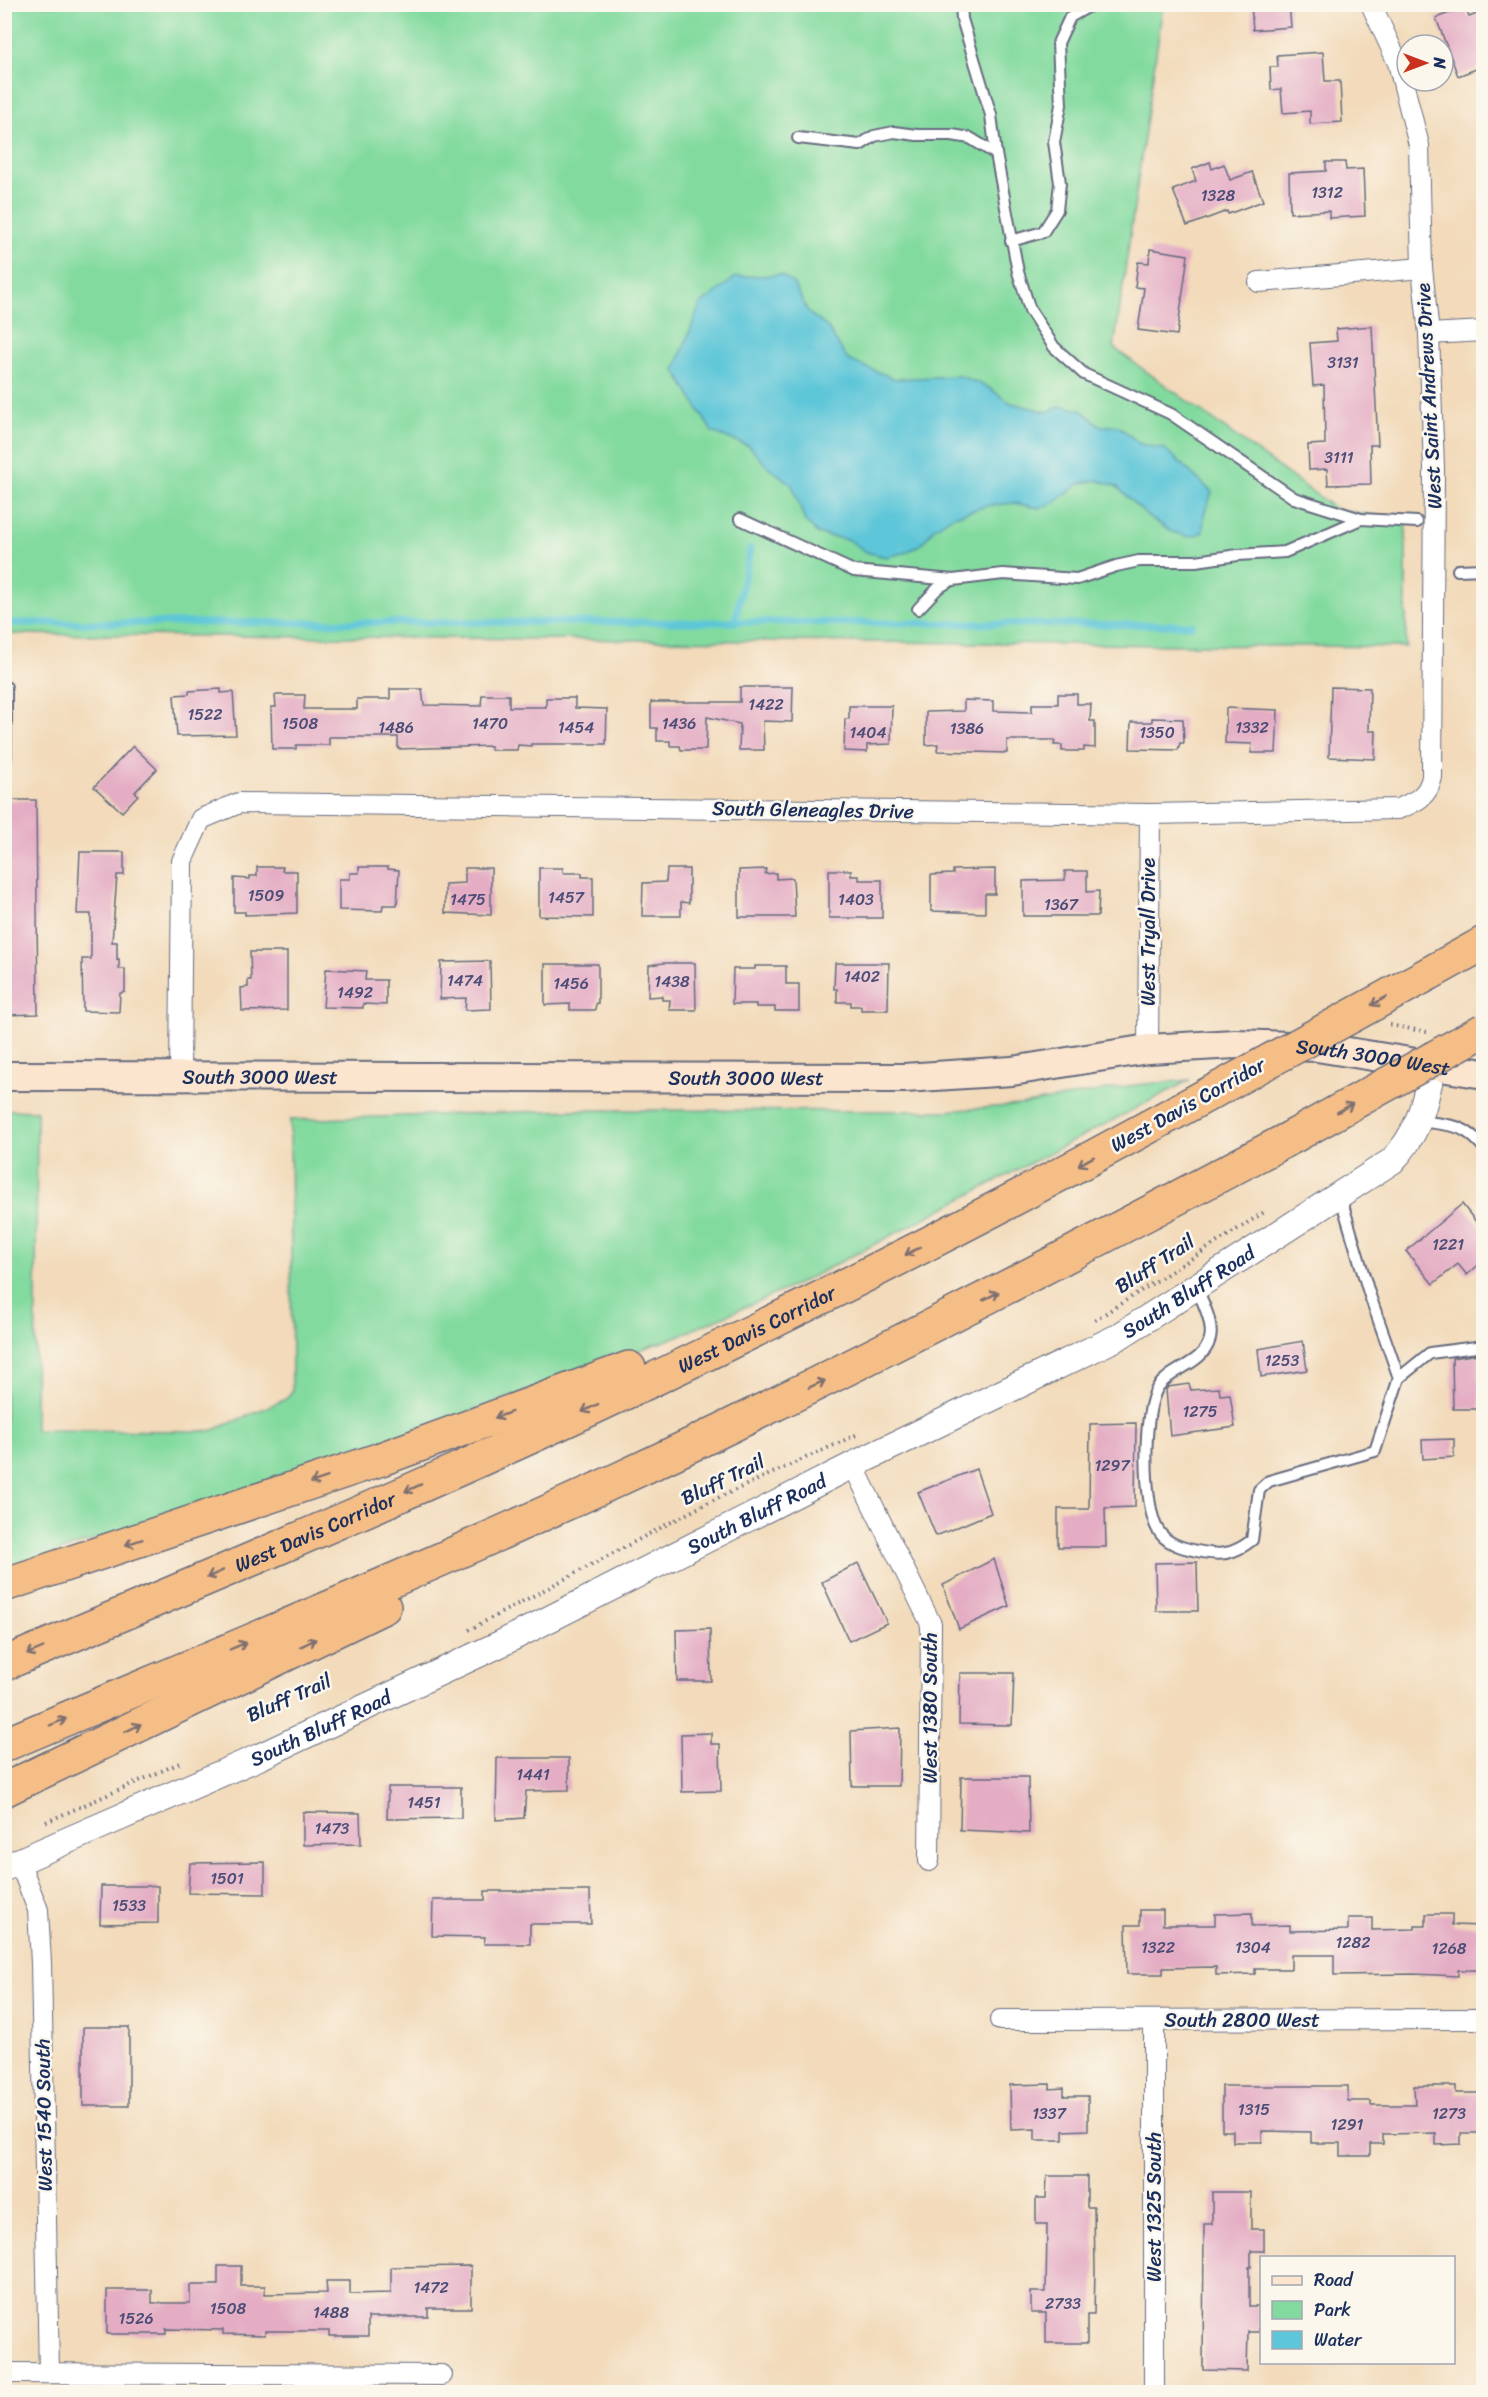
<svg xmlns="http://www.w3.org/2000/svg" width="1488" height="2397" viewBox="0 0 1488 2397" font-family="Sriracha,sans-serif">
<rect width="100%" height="100%" fill="#fbf7ec"/>
<filter id="ink" filterUnits="userSpaceOnUse"><feTurbulence type="fractalNoise" baseFrequency=".0167" numOctaves="2"/><feDisplacementMap in="SourceGraphic" scale="12" xChannelSelector="R" yChannelSelector="G"/><feConvolveMatrix kernelMatrix="1 2 1 2 8 2 1 2 1" color-interpolation-filters="sRGB"/></filter>
<filter id="wash" filterUnits="userSpaceOnUse"><feTurbulence type="fractalNoise" baseFrequency=".008" numOctaves="4" result="noise"/><feDisplacementMap in="SourceGraphic" scale="24" xChannelSelector="R" yChannelSelector="G"/><feGaussianBlur stdDeviation="1.35" result="paint"/><feColorMatrix in="noise" values="0 0 0 0 0 0 0 0 0 0 0 0 0 0 0 0 0 1.4 0 .05"/><feComposite in="paint" operator="in"/></filter>
<g filter="url(#wash)">
<rect width="100%" height="100%" fill="#f2daba"/>
<g fill="#82da9f" stroke="#4e847e" stroke-width="1.5">
<path d="M4,5H1163L1114,348L1336,509L1406,521V647L5,634Z"/>
<path d="M1190,1080L796,1285L678,1336L428,1427L5,1570V1110L37,1111L35,1430L206,1431L214,1430L286,1399L292,1391L290,1120L573,1110L945,1111L1020,1105L1135,1085Z"/>
</g>
<path fill="#5dc6d8" stroke="#3c7a9b" stroke-width="1.5" d="M781,275L793,283L809,313L827,327L848,360L895,379L960,376L986,386L1011,403L1047,412L1061,406L1081,410L1101,426H1118L1140,444L1165,449L1212,492L1204,514L1203,532L1190,537L1172,532L1146,515L1116,486L1097,480L1079,484L1054,503L1038,508L1014,503L986,506L951,517L933,529L923,543L907,552L886,557L866,552L849,540L818,534L805,521L792,485L767,466L749,446L712,432L675,370L700,305L736,277Z"/>
<g fill="none" stroke-linecap="round" stroke-linejoin="round">
<g stroke="#5dc6d8" stroke-width="7">
<path d="M735,622L750,549"/>
<path d="M4,623L735,622L1192,625"/>
</g>
</g>
<g id="blocks">
<g fill="#e4adc4">
<path d="M1251,4H1289L1291,27L1253,30Z"/>
<path d="M1465,7L1469,17L1484,11V66L1458,76L1436,18Z"/>
<path d="M1323,52L1325,81H1340L1342,122L1310,124V111L1283,113L1281,89L1271,90L1270,67H1278L1277,55Z"/>
<path d="M1210,162L1212,169L1224,164L1230,180L1252,172L1263,201L1228,214L1227,211L1187,226L1173,190L1196,181L1192,169Z"/>
<path d="M1326,162H1345L1346,170L1363,169L1365,216L1329,218V211L1290,213L1289,173L1326,171Z"/>
<path d="M1150,249L1188,255L1177,335L1138,330L1144,288L1135,287L1138,262L1149,263Z"/>
<path d="M1372,326L1378,445H1370L1371,484L1328,485L1327,469L1309,470L1308,445L1325,444L1324,385L1313,386L1310,343L1337,341L1336,329Z"/>
<path d="M740,687H793L792,722L763,721L764,750H739L740,724L707,717L706,750H681L680,746H670V741H657V728H651V702H740Z"/>
<path d="M1331,687L1370,688L1369,731H1376L1375,759L1329,757Z"/>
<path d="M221,689V693L233,692L236,735L177,736L174,695L189,694V691Z"/>
<path d="M390,689H422L424,705L481,706L482,695H509V707H546V698H575V708L607,709L606,744H531V746L518,745L517,750H491V746L398,749V737H329V745H296V749H272L271,707H276L275,695H305L304,709H357V699H390Z"/>
<path d="M1058,694H1077V704H1091L1090,721H1095V748L1084,747V751H1062V745H1054L1055,740H1007V753L937,751L938,744L926,745V712L964,711V700L993,701V711L1032,712V704H1058Z"/>
<path d="M849,706H892L891,744L867,745V752L844,751L845,719H849Z"/>
<path d="M1226,708L1278,710L1276,753H1251L1252,744L1225,743Z"/>
<path d="M1152,718L1183,719L1184,743H1180L1178,750L1130,749L1131,722H1152Z"/>
<path d="M133,746L157,769L135,792L138,795L122,812L94,787Z"/>
<path d="M4,800H36L38,1014L4,1015Z"/>
<path d="M80,852H124V875H117L112,942H117V960L119,959V969H125V992L120,993L119,1012L83,1011L82,959H91V914H77Z"/>
<path d="M257,867H283L282,871H297V913L245,915V912H234V878L250,879V876H257Z"/>
<path d="M359,867H388V869L399,870L397,905H383L382,911L339,910V879H350V873H359Z"/>
<path d="M465,868H491V915L445,913V884L465,883Z"/>
<path d="M539,868H563V873H582V877H593V917L539,916Z"/>
<path d="M667,869H689V903L681,902V916H642L643,883L666,882Z"/>
<path d="M766,869L765,874L776,873V879L793,878L795,917H739V870Z"/>
<path d="M995,869V894H985V913L931,911V875L953,874V870Z"/>
<path d="M829,870H851V876H859V880H882V918H829Z"/>
<path d="M1065,871H1087V892L1099,891L1098,916H1023V881L1065,880Z"/>
<path d="M250,952H287V1010L242,1011L241,988L248,987V980H251Z"/>
<path d="M490,961L491,1009L465,1010L466,998L440,999L441,962Z"/>
<path d="M664,963H695L696,1010H669L670,1000H662V996L648,997L649,965Z"/>
<path d="M835,963H889L888,1010H861V1006H851V1002H837V989H834Z"/>
<path d="M545,964H598V1003H596L595,1010H570V1004L545,1005Z"/>
<path d="M755,966H786V984H799V1011H775V1007H756V1004H732L733,969H755Z"/>
<path d="M326,969L366,971L365,980H386V1005L363,1004V1008L323,1007Z"/>
<path d="M1462,1204L1484,1232V1260L1467,1275L1458,1264L1433,1284L1406,1251Z"/>
<path d="M1303,1341L1307,1370L1261,1377L1258,1349Z"/>
<path d="M1479,1354L1480,1409H1453L1452,1358Z"/>
<path d="M1189,1384L1191,1390L1219,1388L1220,1395L1230,1394L1235,1427L1170,1436L1166,1390L1168,1387Z"/>
<path d="M1136,1423L1135,1507L1105,1508L1106,1547H1058V1509H1089L1090,1424Z"/>
<path d="M1454,1439V1457L1423,1459L1422,1440Z"/>
<path d="M976,1469L991,1513L936,1536L918,1492Z"/>
<path d="M994,1559L1009,1606L959,1629L943,1585Z"/>
<path d="M1197,1562L1198,1611H1156L1155,1563Z"/>
<path d="M858,1563L887,1623L849,1641L822,1582Z"/>
<path d="M710,1629L711,1681H677L676,1630Z"/>
<path d="M960,1673H1014L1012,1725L959,1724Z"/>
<path d="M900,1728L899,1786H852L851,1731Z"/>
<path d="M711,1733V1744H720L721,1791L682,1792L681,1734Z"/>
<path d="M497,1758H569V1790L526,1791L524,1818L496,1820Z"/>
<path d="M961,1777H1028L1029,1833L960,1830Z"/>
<path d="M388,1787H461V1818L387,1819Z"/>
<path d="M303,1812L360,1813L361,1844L303,1845Z"/>
<path d="M265,1862V1894L188,1893L190,1863Z"/>
<path d="M101,1886H158V1923L100,1924Z"/>
<path d="M485,1891H590L591,1924H530V1944H484L485,1937L432,1936L433,1900H485Z"/>
<path d="M1140,1910H1163V1925H1215V1914L1252,1913V1926L1290,1925V1931L1348,1930V1918H1372V1930L1415,1929V1926H1426V1914H1452V1925L1484,1926V1970H1458V1976L1414,1974L1334,1975V1955H1291V1969H1255V1974L1216,1975V1967L1163,1968V1974H1127L1126,1925H1140Z"/>
<rect x="83" y="2027" width="46" height="79"/>
<path d="M1050,2084V2089L1064,2088V2096H1088V2130L1063,2131V2140H1035V2129L1011,2130L1010,2085Z"/>
<path d="M1222,2086H1348V2101H1371V2105H1415L1414,2086H1456V2093H1484V2133H1461V2144L1436,2145V2133L1383,2134V2144H1370V2156H1340V2143H1311V2132L1262,2131V2142H1233V2131H1222Z"/>
<path d="M1047,2176H1087V2207H1094L1095,2271L1094,2315H1087V2343H1046V2313H1031V2292H1046L1047,2224H1036V2198H1046Z"/>
<path d="M1212,2192H1251V2229H1264V2251H1251V2267H1249V2306H1260L1259,2332H1248L1247,2371L1203,2370L1204,2224H1212Z"/>
<path d="M218,2266H241V2286H265V2294L327,2293L326,2281H350V2294L391,2293V2267L471,2266V2308H428V2317H368V2336H329V2331H265V2335L223,2334V2330L166,2329V2334H107V2290H152V2303H190V2285H218Z"/>
</g>
</g>
</g>
<g filter="url(#ink)">
<use href="#blocks" fill-opacity="0" stroke="#666b7e" stroke-width="1.5"/>
<g fill="none" stroke-linecap="round" stroke-linejoin="round">
<defs>
<g id="service">
<path d="M961,4L962,19L991,115L996,154L1018,272L1030,310L1054,347L1084,374L1171,414L1294,498L1361,519L1417,522"/>
<path d="M798,138L860,145L874,136L894,132L917,135H952L970,138L996,154"/>
<path d="M1011,241L1043,232L1057,210L1060,183L1054,142L1061,105L1058,43L1070,17L1093,4"/>
<path d="M740,519L854,571L953,580L1003,574L1077,579L1116,566L1139,561H1196L1238,555L1285,552L1361,519"/>
<path d="M1458,570L1484,569"/>
<path d="M918,609L938,588L952,580"/>
<path d="M4,687H6V757H4"/>
<path d="M1419,1121C1449,1125 1464,1123 1484,1148"/>
<path d="M1340,1195L1369,1293L1399,1378"/>
<path d="M1196,1286C1202,1301 1214,1323 1210,1339C1203,1365 1172,1367 1158,1387C1142,1411 1143,1506 1158,1530C1166,1544 1183,1548 1197,1551C1220,1556 1233,1555 1252,1540L1259,1490L1269,1481L1375,1451L1399,1378L1430,1353L1484,1346"/>
</g>
<g id="minor">
<path d="M1259,282L1422,268"/>
<path d="M1429,334L1484,331"/>
<path d="M1148,1049L1150,814"/>
<path d="M180,1077L182,861L201,819L239,803L1150,814L1398,809C1415,802 1428,797 1432,777L1434,468L1429,334L1422,268L1419,145L1398,63L1371,4"/>
<path d="M853,1465L931,1624L929,1861"/>
<path d="M19,1861L38,1910L41,1963L49,2373"/>
<path d="M1000,2020L1484,2019"/>
<path d="M1154,2021V2392"/>
<path d="M4,2373L442,2375"/>
</g>
<g id="tertiary">
<path id="s1" d="M4,1868L259,1757L498,1645L853,1465L1118,1337L1392,1161C1420,1132 1424,1104 1433,1066"/>
</g>
<g id="secondary">
<path id="s2" d="M4,1076L904,1078L1012,1071L1148,1049L1235,1044L1317,1047L1484,1074"/>
</g>
<g id="motorway">
<path d="M1430,973L1484,943"/>
<path d="M4,1585L381,1459L629,1368"/>
<path id="s3" d="M4,1664C180,1590 356,1516 530,1437C748,1337 964,1228 1174,1113"/>
<path d="M4,1745C209,1658 415,1574 617,1480C846,1373 1070,1255 1294,1136"/>
<path d="M4,1790L384,1607"/>
</g>
</defs>
<use href="#service" stroke="#666b7e" stroke-width="14"/>
<use href="#minor" stroke="#666b7e" stroke-width="22"/>
<use href="#tertiary" stroke="#666b7e" stroke-width="28"/>
<use href="#secondary" stroke="#666b7e" stroke-width="32"/>
<use href="#motorway" stroke="#666b7e" stroke-width="36"/>
<g stroke="#666b7e" stroke-width="4" stroke-dasharray="1.5 4.5" stroke-linecap="butt">
<path d="M1390,1025L1427,1032"/>
<path d="M1095,1320L1266,1211"/>
<path d="M469,1630L709,1502L856,1435"/>
<path d="M46,1822L182,1762"/>
</g>
<use href="#service" stroke="#fff" stroke-width="10"/>
<use href="#minor" stroke="#fff" stroke-width="20"/>
<use href="#tertiary" stroke="#fff" stroke-width="26"/>
<use href="#secondary" stroke="#fbe5cf" stroke-width="28"/>
<use href="#motorway" stroke="#f6be87" stroke-width="33"/>
<defs>
<g id="motorway-bridge">
<path d="M1174,1113L1430,973"/>
<path d="M1294,1136L1484,1030"/>
</g>
</defs>
<use href="#motorway-bridge" stroke="#666b7e" stroke-width="36" stroke-linecap="butt"/>
<use href="#motorway-bridge" stroke="#f6be87" stroke-width="33"/>
</g>
<defs><path id="oneway-shaft" d="M-6 0H5M1.5-3L5.5 0L1.5 3" fill="none" stroke-width="1.6" stroke-linecap="round" stroke-linejoin="round" transform="scale(1.5)"/></defs>
<g stroke="#7e6f70">
<use href="#oneway-shaft" transform="translate(1379 1001) rotate(151)"/>
<use href="#oneway-shaft" transform="translate(1345 1108) rotate(-29)"/>
<use href="#oneway-shaft" transform="translate(1086 1161) rotate(151)"/>
<use href="#oneway-shaft" transform="translate(913 1251) rotate(153)"/>
<use href="#oneway-shaft" transform="translate(991 1296) rotate(-27)"/>
<use href="#oneway-shaft" transform="translate(817 1384) rotate(-24)"/>
<use href="#oneway-shaft" transform="translate(590 1408) rotate(154)"/>
<use href="#oneway-shaft" transform="translate(503 1415) rotate(160)"/>
<use href="#oneway-shaft" transform="translate(319 1480) rotate(161)"/>
<use href="#oneway-shaft" transform="translate(413 1488) rotate(156)"/>
<use href="#oneway-shaft" transform="translate(134 1542) rotate(162)"/>
<use href="#oneway-shaft" transform="translate(215 1574) rotate(156)"/>
<use href="#oneway-shaft" transform="translate(308 1643) rotate(-26)"/>
<use href="#oneway-shaft" transform="translate(238 1646) rotate(-23)"/>
<use href="#oneway-shaft" transform="translate(35 1651) rotate(157)"/>
<use href="#oneway-shaft" transform="translate(58 1722) rotate(-23)"/>
<use href="#oneway-shaft" transform="translate(133 1728) rotate(-26)"/>
</g>
</g>
<g text-anchor="middle" dominant-baseline="central" stroke-width="5" stroke-linejoin="round" paint-order="stroke">
<g font-size="16" fill="#4d4e78">
<text x="1327" y="192">1312</text>
<text x="1218" y="195">1328</text>
<text x="1343" y="362">3131</text>
<text x="1339" y="457">3111</text>
<text x="766" y="704">1422</text>
<text x="205" y="714">1522</text>
<text x="300" y="723">1508</text>
<text x="490" y="723">1470</text>
<text x="679" y="723">1436</text>
<text x="396" y="727">1486</text>
<text x="576" y="727">1454</text>
<text x="1252" y="727">1332</text>
<text x="967" y="728">1386</text>
<text x="868" y="732">1404</text>
<text x="1157" y="732">1350</text>
<text x="266" y="895">1509</text>
<text x="566" y="897">1457</text>
<text x="468" y="899">1475</text>
<text x="856" y="899">1403</text>
<text x="1061" y="904">1367</text>
<text x="862" y="976">1402</text>
<text x="465" y="980">1474</text>
<text x="672" y="981">1438</text>
<text x="571" y="983">1456</text>
<text x="355" y="992">1492</text>
<text x="1448" y="1244">1221</text>
<text x="1282" y="1360">1253</text>
<text x="1200" y="1411">1275</text>
<text x="1112" y="1465">1297</text>
<text x="533" y="1774">1441</text>
<text x="424" y="1802">1451</text>
<text x="332" y="1828">1473</text>
<text x="227" y="1878">1501</text>
<text x="129" y="1905">1533</text>
<text x="1353" y="1942">1282</text>
<text x="1158" y="1947">1322</text>
<text x="1253" y="1947">1304</text>
<text x="1449" y="1948">1268</text>
<text x="1254" y="2109">1315</text>
<text x="1049" y="2113">1337</text>
<text x="1449" y="2113">1273</text>
<text x="1347" y="2124">1291</text>
<text x="431" y="2287">1472</text>
<text x="1063" y="2303">2733</text>
<text x="228" y="2308">1508</text>
<text x="331" y="2312">1488</text>
<text x="136" y="2318">1526</text>
</g>
<g font-size="20" fill="#1b2f5e" stroke="#fbf7ec">
<text transform="translate(1429 396) rotate(-93)">West Saint Andrews Drive</text>
<text transform="translate(813 810) rotate(1)">South Gleneagles Drive</text>
<text transform="translate(1148 932) rotate(-90)">West Tryall Drive</text>
<text stroke="none"><textPath href="#s2" startOffset="1372">South 3000 West</textPath></text>
<text stroke="none"><textPath href="#s2" startOffset="256">South 3000 West</textPath></text>
<text stroke="none"><textPath href="#s2" startOffset="742">South 3000 West</textPath></text>
<text transform="translate(1188 1105) rotate(-29)">West Davis Corridor</text>
<text transform="translate(1155 1264) rotate(-33)">Bluff Trail</text>
<text stroke="none"><textPath href="#s1" startOffset="1318">South Bluff Road</textPath></text>
<text stroke="none"><textPath href="#s3" startOffset="824">West Davis Corridor</textPath></text>
<text transform="translate(723 1480) rotate(-26)">Bluff Trail</text>
<text stroke="none"><textPath href="#s1" startOffset="832">South Bluff Road</textPath></text>
<text stroke="none"><textPath href="#s3" startOffset="338">West Davis Corridor</textPath></text>
<text transform="translate(289 1698) rotate(-24)">Bluff Trail</text>
<text transform="translate(930 1708) rotate(-90)">West 1380 South</text>
<text stroke="none"><textPath href="#s1" startOffset="346">South Bluff Road</textPath></text>
<text x="1242" y="2020">South 2800 West</text>
<text transform="translate(44 2115) rotate(-91)">West 1540 South</text>
<text transform="translate(1154 2207) rotate(-90)">West 1325 South</text>
</g>
</g>
<rect width="1488" height="2397" fill="none" stroke="#fbf7ec" stroke-width="24"/>
<rect x="1260" y="2256" width="195" height="108" fill="#fbf7ec" stroke="#a1a7b3" stroke-width="1.5"/>
<rect x="1272" y="2276" width="30" height="9" fill="#fbe5cf" stroke="#a1a7b3" stroke-width="1.5"/>
<text x="1314" y="2286" font-size="18" fill="#1b2f5e">Road</text>
<rect x="1272" y="2301" width="30" height="18" fill="#82da9f" stroke="#a1a7b3" stroke-width="1.5"/>
<text x="1314" y="2316" font-size="18" fill="#1b2f5e">Park</text>
<rect x="1272" y="2331" width="30" height="18" fill="#5dc6d8" stroke="#a1a7b3" stroke-width="1.5"/>
<text x="1314" y="2346" font-size="18" fill="#1b2f5e">Water</text>
<g transform="translate(1425 63) rotate(90)"><circle r="28" fill="#fbf7ec" stroke="#a1a7b3" stroke-width="1.5"/>
<path d="M0-4.5L10 22L0 15L-10 22Z" fill="#c8321e"/>
<text y="-9" font-size="16" font-weight="bold" text-anchor="middle" fill="#1b2f5e">N</text>
</g>
</svg>
